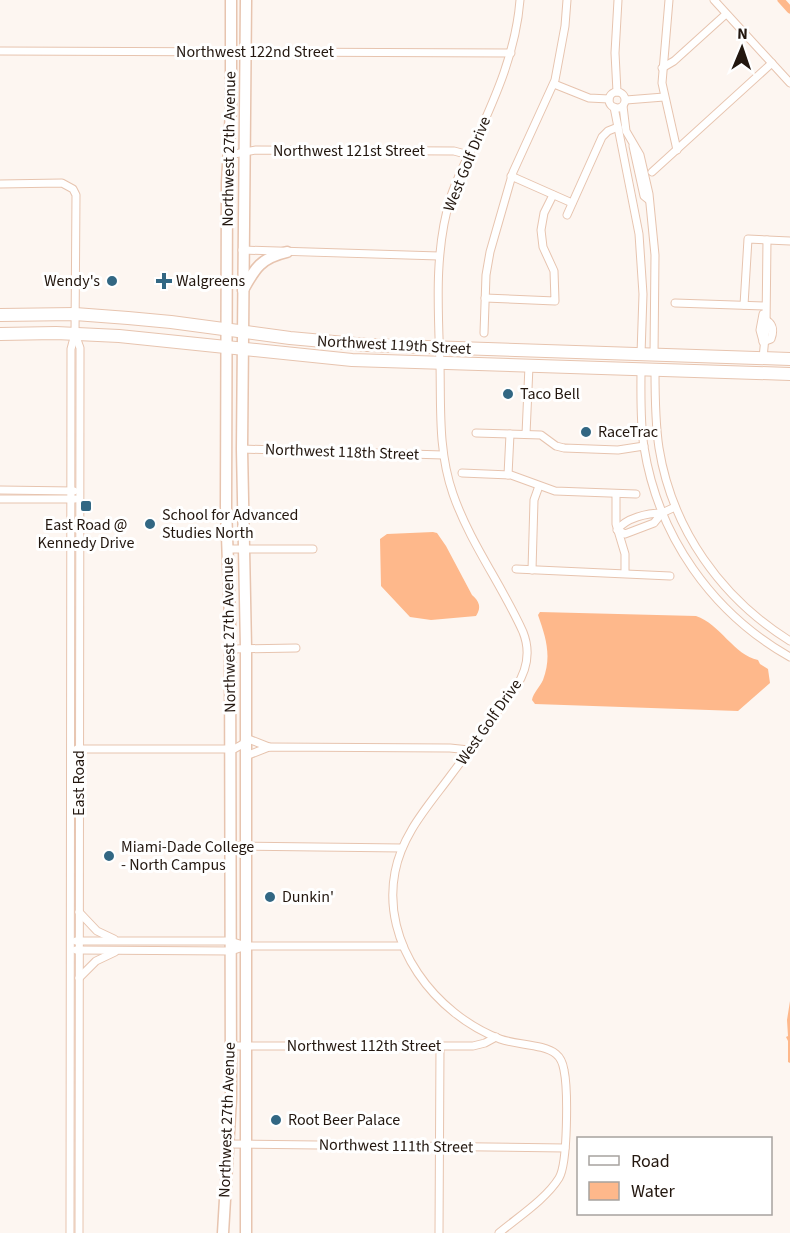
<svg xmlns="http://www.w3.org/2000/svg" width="790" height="1233" viewBox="0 0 790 1233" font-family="'Source Sans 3',sans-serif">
<rect width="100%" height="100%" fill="#fdf6f1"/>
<g fill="#feb88b">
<path d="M433,532L437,533L446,546L472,595C479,601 482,607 476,616L431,620L410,617L381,586L380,539L387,534Z"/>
<path d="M540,612L696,616C720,624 734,655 758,660L760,664L768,669L770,683L738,711L535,704L532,700C533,693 540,687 543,680C552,656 546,638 538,615Z"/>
<path d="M790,1001V1063L788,1062V1041L786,1037L788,1036L787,1020Z"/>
</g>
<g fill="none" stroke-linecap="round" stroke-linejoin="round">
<path stroke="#feb88b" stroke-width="7" d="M781,0L790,10"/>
<defs>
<g id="street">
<path d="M669,0L662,83L677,150"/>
<path d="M714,0L790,83"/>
<path d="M0,51L511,53"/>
<path d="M662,68L674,61L726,14"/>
<path d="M554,84L589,98L609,99"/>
<circle cx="617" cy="100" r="8"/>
<path d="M617,92L615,53L618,0"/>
<path d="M626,100L664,97"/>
<path d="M623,106L626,131L640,155L649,194L655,255L654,355"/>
<path d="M614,107L639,234L643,294L641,354"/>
<path d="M633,146L644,196L649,200"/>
<path d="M229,155L256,150L454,151L469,155"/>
<path d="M652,172L772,63"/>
<path d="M511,176L572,203"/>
<path d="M0,184L62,183L73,189L76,195L75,334L71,349L70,1233"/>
<path d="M567,215L602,137L608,131L618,127"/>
<path d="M242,250L439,256"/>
<path d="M485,298L555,301L554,271L543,247L541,230L544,213L553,195"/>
<path d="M675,303L765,306"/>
<path d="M744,305L748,239L790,241"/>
<path d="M763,314L760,330L763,341"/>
<path d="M484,333L486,275L490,252L513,172L555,80L565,26L567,0"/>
<path d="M75,334L80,348L79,1233"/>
<path d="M763,342L771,339C774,331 773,324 766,320"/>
<path d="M763,358L766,327L767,240"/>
<path d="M641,369C641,395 640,421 644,447C658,536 712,613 790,657"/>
<path d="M655,370C655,396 655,422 659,448C672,529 721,598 790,641"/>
<path d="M476,433L541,435L556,446L564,448L618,450L644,446"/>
<path d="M526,434L529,366"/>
<path d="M242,449L443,455"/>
<path d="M462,473L511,475L555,491L636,494"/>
<path d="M508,475L510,434"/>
<path d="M0,490L74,491"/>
<path d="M616,494V524L625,554V573"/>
<path d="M0,499H75"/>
<path d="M662,513C647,513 626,518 617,530L625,534L654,523L662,513L675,507"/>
<path d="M228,549H313"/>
<path d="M516,569L670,576"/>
<path d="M532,570L534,500L539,486"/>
<path d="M230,649L296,648"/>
<path d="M77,749H234L243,744L246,738L269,747"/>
<path d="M246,756L269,747L450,748L469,750"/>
<path d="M230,846L402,848"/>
<path d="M79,912L97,931L114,939"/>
<path d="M76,941H230L246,946"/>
<path d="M76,950L231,951L246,946H403"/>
<path d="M79,978L96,961L115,952"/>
<path d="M230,1046H473L485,1043L496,1037"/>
<path d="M228,1144L565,1148"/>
<path d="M439,1233L440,1046"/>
<path d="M499,1233C518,1217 546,1199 559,1178C568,1163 568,1089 564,1070C563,1064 561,1058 556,1054C544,1044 516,1045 500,1039C435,1014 381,944 395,872C402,834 429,805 451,775C473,746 494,716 516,687C527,670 531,652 523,632C502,585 470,543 453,494C438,451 441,408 440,364C438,308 434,250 451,196C457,178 466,160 475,142C496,96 516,51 520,0"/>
</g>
<g id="primary">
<path d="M243,290C255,268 261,258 287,252"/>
<path d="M223,1233L231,1098L230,621L226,507L227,183L231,110V0"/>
<path d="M246,1233V648L242,449L246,0"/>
</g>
<g id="highway">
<path d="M0,315L75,314L128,318L171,322L290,338L367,345L790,359"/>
<path d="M0,334L56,333L119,336L352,360L790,374"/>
</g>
</defs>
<use href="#street" stroke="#e7c4af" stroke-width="9"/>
<use href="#primary" stroke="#e7c4af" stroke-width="13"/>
<use href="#highway" stroke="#e7c4af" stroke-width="14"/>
<use href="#street" stroke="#fff" stroke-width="7"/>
<use href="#primary" stroke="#fff" stroke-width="10"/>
<use href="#highway" stroke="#fff" stroke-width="12"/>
</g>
<g fill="#326783" stroke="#fff" stroke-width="2">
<circle cx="112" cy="281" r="6"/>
<path d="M161 272h6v6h6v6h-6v6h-6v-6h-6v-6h6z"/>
<circle cx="508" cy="394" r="6"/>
<circle cx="586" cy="432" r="6"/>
<rect x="80" y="500" width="12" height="12" rx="3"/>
<circle cx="150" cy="524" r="6"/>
<circle cx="109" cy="856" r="6"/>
<circle cx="270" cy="897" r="6"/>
<circle cx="276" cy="1120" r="6"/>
</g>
<g text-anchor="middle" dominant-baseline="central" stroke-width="6" stroke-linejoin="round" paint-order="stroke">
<g font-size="16" fill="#23170f" stroke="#fff">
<text x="255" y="52">Northwest 122nd Street</text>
<text transform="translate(229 149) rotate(-89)">Northwest 27th Avenue</text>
<text x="349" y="151">Northwest 121st Street</text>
<text transform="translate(467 164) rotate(-68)">West Golf Drive</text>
<text transform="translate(394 345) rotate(3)">Northwest 119th Street</text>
<text transform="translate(342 452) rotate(2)">Northwest 118th Street</text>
<text transform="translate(229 635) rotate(-91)">Northwest 27th Avenue</text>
<text transform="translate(489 722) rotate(-55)">West Golf Drive</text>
<text transform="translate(79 783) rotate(-90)">East Road</text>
<text x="364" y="1046">Northwest 112th Street</text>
<text transform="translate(227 1120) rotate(-88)">Northwest 27th Avenue</text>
<text transform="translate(396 1146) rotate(1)">Northwest 111th Street</text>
</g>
<g font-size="16" fill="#23170f" stroke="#fff" text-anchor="start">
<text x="100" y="281" text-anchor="end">Wendy's</text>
<text x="176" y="281">Walgreens</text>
<text x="520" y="394">Taco Bell</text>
<text x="598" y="432">RaceTrac</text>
<text x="162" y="515">School for Advanced<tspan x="162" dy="18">Studies North</tspan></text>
<text x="86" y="525" text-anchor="middle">East Road @<tspan x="86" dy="18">Kennedy Drive</tspan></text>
<text x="121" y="847">Miami-Dade College<tspan x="121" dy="18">- North Campus</tspan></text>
<text x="282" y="897">Dunkin'</text>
<text x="288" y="1120">Root Beer Palace</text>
</g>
</g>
<rect x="577" y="1137" width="195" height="78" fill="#ffffff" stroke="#a7a29f" stroke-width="1.5"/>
<rect x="589" y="1156" width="30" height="9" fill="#ffffff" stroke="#a7a29f" stroke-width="1.5"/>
<text x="631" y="1167" font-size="18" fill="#23170f">Road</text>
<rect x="589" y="1182" width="30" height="18" fill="#feb88b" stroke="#a7a29f" stroke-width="1.5"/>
<text x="631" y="1197" font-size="18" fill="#23170f">Water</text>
<g transform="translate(742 48) rotate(2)" stroke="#ffffff" stroke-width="4.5" paint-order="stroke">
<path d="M0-4.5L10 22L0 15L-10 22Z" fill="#23170f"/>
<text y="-9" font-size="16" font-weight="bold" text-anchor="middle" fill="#23170f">N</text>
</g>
</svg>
